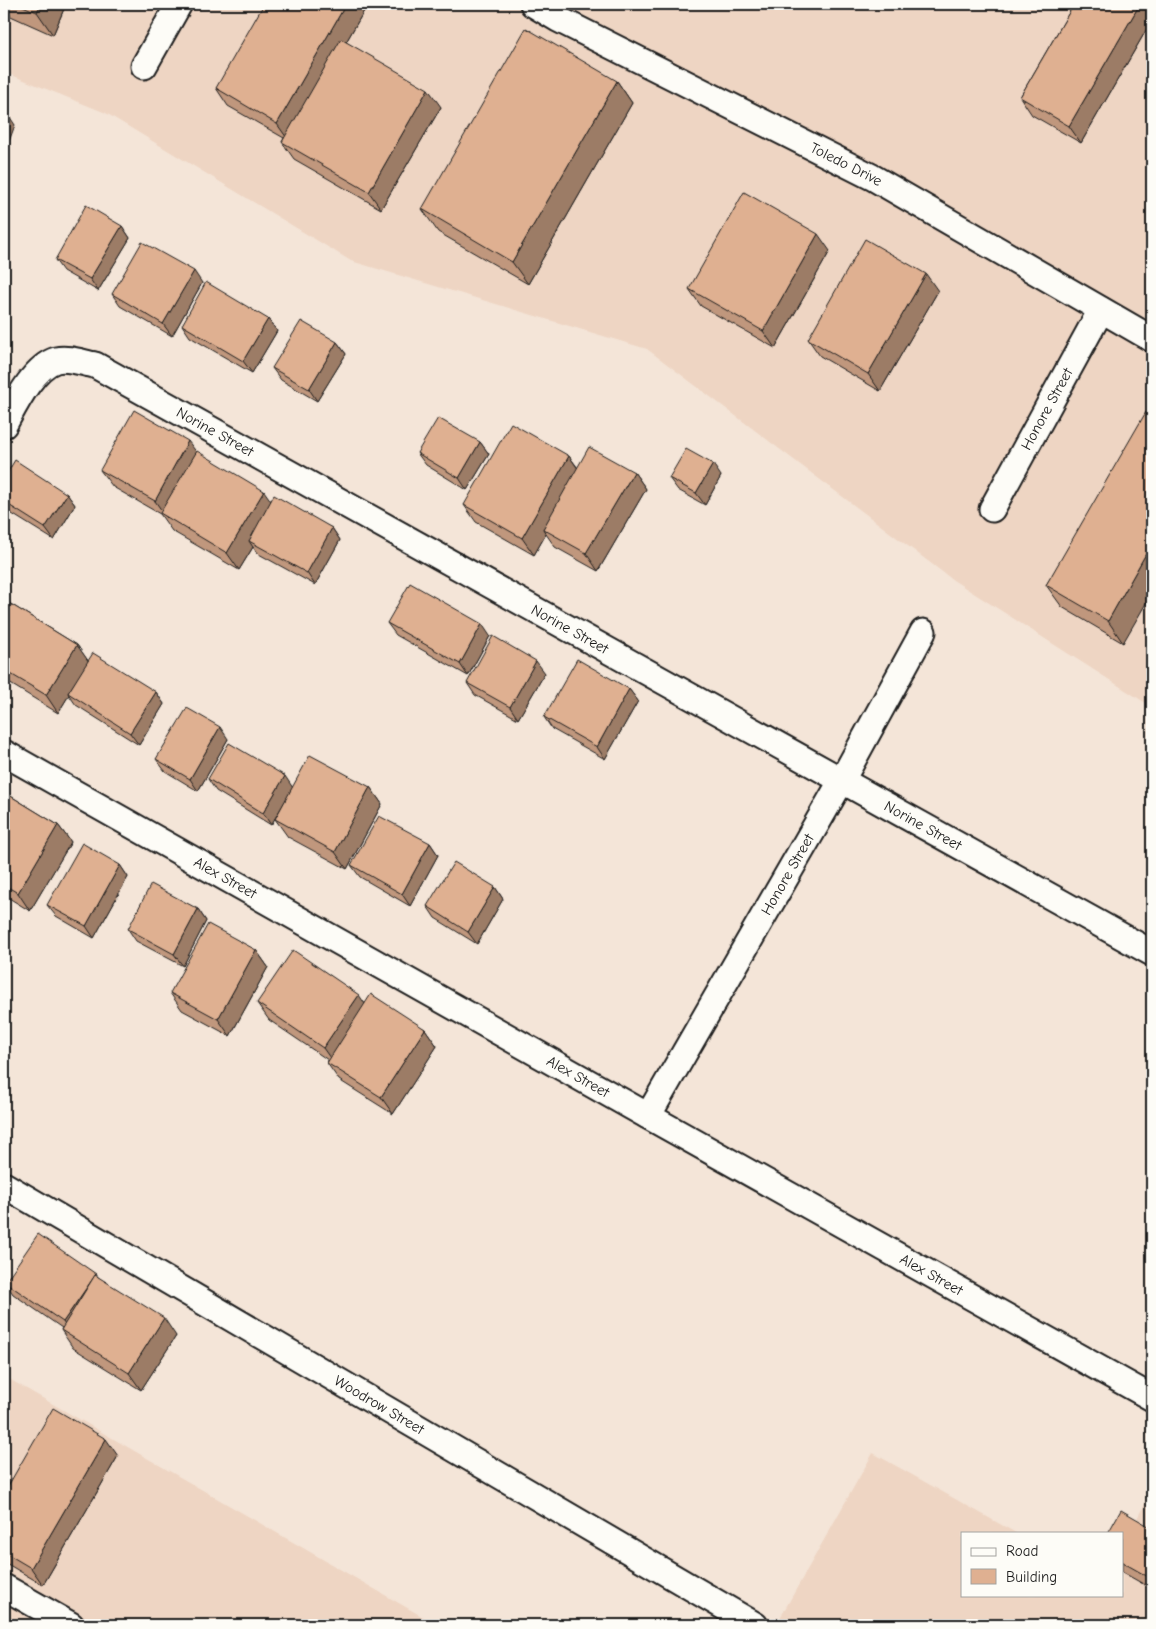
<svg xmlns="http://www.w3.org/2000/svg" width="1156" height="1629" viewBox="0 0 1156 1629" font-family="'Comic Neue',sans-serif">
<rect width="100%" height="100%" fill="#f4e5d8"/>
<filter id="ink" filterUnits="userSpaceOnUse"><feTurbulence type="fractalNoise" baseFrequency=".02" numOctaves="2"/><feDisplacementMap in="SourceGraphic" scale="10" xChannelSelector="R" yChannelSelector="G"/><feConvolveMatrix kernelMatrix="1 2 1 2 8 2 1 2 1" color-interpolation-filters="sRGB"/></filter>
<g filter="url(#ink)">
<g fill="#eed5c3">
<path d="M4,4H1152V707L953,580L647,349L351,261L106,113L4,72Z"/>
<path d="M4,1376L437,1625H4Z"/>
<path d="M873,1453L1016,1533H962V1595H1122V1546L1152,1491V1625H776Z"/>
</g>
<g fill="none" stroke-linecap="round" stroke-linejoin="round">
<defs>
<g id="minor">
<path id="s1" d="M533,4L558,19L872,177L1152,339"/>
<path d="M144,66L179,4"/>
<path id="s2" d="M4,425C15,405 33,367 56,360C68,357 83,363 95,365L1152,953"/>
<path id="s3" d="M992,509L1101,310"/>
<path id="s4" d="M4,753L648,1116L1152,1398"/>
<path id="s5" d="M648,1116L842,780L923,632"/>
<path id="s6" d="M4,1185L755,1625"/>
<path d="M4,1587L71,1625"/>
</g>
</defs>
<use href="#minor" stroke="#1c1c1c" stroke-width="29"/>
<use href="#minor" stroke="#fdfcf7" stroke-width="25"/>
</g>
<g fill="#c0977d" stroke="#1c1c1c">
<path d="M4,4H66L53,35L4,13Z"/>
<path d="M368,4L346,42L441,107L381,209L294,159L282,142L284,138L228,106L216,88Z"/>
<path d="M1074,4H1146L1152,13V20L1081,143L1032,115L1020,97Z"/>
<path d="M617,81L632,103L528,284L438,232L422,209Z"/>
<path d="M122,226L130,238L98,291L63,271L55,260Z"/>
<path d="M830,251L775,348L701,306L689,289Z"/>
<path d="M202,283L172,336L120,306L112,294Z"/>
<path d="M938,291L880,391L820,356L808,339Z"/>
<path d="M268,319L277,331L252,373L190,337L182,325Z"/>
<path d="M337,342L346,354L317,401L281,380L272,368Z"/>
<path d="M1152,416L1123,643L1062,607L1046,585Z"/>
<path d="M480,442L489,454L467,490L426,465L417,453Z"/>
<path d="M196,452L271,501L332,528L340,540L315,585L257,553L253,547L239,570L172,531L160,514L113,487L100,470Z"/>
<path d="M569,456L578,468L634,472L646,489L598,571L555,547L546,534L534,555L476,522L464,505Z"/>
<path d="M721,476L705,505L678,490L669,478Z"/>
<path d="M4,478L67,494L75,505L54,540L4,509Z"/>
<path d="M4,600L77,645L88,661L156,692L164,704L139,745L76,705L69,695L58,713L4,680Z"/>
<path d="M387,623L490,636L468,676L396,635Z"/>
<path d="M545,673L518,719L475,695L467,683Z"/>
<path d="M629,689L638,701L605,759L552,729L544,717Z"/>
<path d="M228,739L198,791L165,771L156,759Z"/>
<path d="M208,779L293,787H370L382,804L347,869L288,837L275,819L286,799L271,825L216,791Z"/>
<path d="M4,792L58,825L71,842L30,911L4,895Z"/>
<path d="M430,843L438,855L410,906L360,877L351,865Z"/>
<path d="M120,865L128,877L94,938L56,916L47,905Z"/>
<path d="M495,887L503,899L477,944L435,918L427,906Z"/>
<path d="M198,909L206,921L183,966L136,941L128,929Z"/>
<path d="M256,950L268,967L230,1036L182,1010L170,993Z"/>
<path d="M257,1003H365L425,1029L437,1046L393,1114L339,1080L327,1063L328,1060L269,1020Z"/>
<path d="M98,1277L176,1336L141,1390L73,1348L61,1330L62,1328L13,1294L5,1282Z"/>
<path d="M118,1456L43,1585L4,1562V1493Z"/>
<path d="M1152,1528V1589L1122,1572V1533Z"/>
</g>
<g fill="#9c7b66" stroke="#1c1c1c">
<path d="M41,4H66L53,35L37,12Z"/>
<path d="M346,4H368L289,141L277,124Z"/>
<path d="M1140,4H1146L1152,13V20L1081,143L1069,126Z"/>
<path d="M617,81L632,103L528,284L512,262Z"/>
<path d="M428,89L441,107L381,209L369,192Z"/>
<path d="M4,108L15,125L4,155Z"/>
<path d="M122,226L130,238L98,291L90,279Z"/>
<path d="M818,234L830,251L775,348L763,331Z"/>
<path d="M194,271L202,283L172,336L163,324Z"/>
<path d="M926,274L938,291L880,391L868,374Z"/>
<path d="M268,319L277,331L252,373L243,361Z"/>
<path d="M337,342L346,354L317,401L309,389Z"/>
<path d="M188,441L201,458L167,518L155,501Z"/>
<path d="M480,442L489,454L467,490L459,478Z"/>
<path d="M569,456L581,473L543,529L546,534L534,555L522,538Z"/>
<path d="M713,464L721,476L705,505L696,493Z"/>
<path d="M634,472L646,489L598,571L586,553Z"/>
<path d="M264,491L276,508L249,541L253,547L239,570L227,553Z"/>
<path d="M67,494L75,505L54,540L45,528Z"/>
<path d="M332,528L340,540L315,585L307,573Z"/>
<path d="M1152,543V593L1123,643L1108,621Z"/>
<path d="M482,624L490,636L468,676L460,664Z"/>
<path d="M77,645L89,662L68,693L69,695L58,713L46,695Z"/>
<path d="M536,661L545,673L518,719L510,707Z"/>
<path d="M629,689L638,701L605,759L597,747Z"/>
<path d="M156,692L164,704L139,745L130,733Z"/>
<path d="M220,727L228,739L198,791L190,779Z"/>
<path d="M285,776L293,788L271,825L263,813Z"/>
<path d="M370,787L382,804L347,869L335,852Z"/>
<path d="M58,825L71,842L30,911L18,893Z"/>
<path d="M430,843L438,855L410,906L402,894Z"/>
<path d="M120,865L128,877L94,938L86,926Z"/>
<path d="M495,887L503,899L477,944L468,932Z"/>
<path d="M198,909L206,921L183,966L174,954Z"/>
<path d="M256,950L268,967L230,1036L218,1019Z"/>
<path d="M359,995L371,1013L335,1065L323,1048Z"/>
<path d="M425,1029L437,1046L393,1114L381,1097Z"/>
<path d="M96,1274L104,1286L71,1334L63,1322Z"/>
<path d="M164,1318L176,1336L141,1390L129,1373Z"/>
<path d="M106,1439L118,1456L43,1585L31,1568Z"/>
</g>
<g fill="#dfb091" stroke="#1c1c1c">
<path d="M18,4H41L37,12Z"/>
<path d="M264,4H346L277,124L216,88Z"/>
<path d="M1074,4H1140L1069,126L1020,97Z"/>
<path d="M526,28L617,81L512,262L422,209Z"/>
<path d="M341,39L428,89L369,192L282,142Z"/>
<path d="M744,192L818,234L763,331L689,289Z"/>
<path d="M86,205L122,226L90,279L55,260Z"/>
<path d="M865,239L926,274L868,374L808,339Z"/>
<path d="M142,242L194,271L163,324L112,294Z"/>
<path d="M206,282L268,319L243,361L182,325Z"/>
<path d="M301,321L337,342L309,389L272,368Z"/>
<path d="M134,410L188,441L155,501L100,470Z"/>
<path d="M1146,412L1152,416V543L1108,621L1046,585Z"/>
<path d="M438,418L480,442L459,478L417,453Z"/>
<path d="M511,423L569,456L522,538L464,505Z"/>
<path d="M589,447L634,472L586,553L543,529Z"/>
<path d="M686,449L713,464L696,493L669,478Z"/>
<path d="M197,451L264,491L227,553L160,513Z"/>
<path d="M15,460L67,494L45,528L4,502V478Z"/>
<path d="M274,495L332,528L307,573L249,541Z"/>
<path d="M410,583L482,624L460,664L387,623Z"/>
<path d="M4,600L77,645L46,695L4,670Z"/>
<path d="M493,636L536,661L510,707L467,683Z"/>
<path d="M93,653L156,692L130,733L68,693Z"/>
<path d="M577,659L629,689L597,747L544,717Z"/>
<path d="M187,708L220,727L190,779L156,759Z"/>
<path d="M229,743L285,776L263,813L208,779Z"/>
<path d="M310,755L370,787L335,852L275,819Z"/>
<path d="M4,792L58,825L18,893L4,885Z"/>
<path d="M379,816L430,843L402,894L351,865Z"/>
<path d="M82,843L120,865L86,926L47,905Z"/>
<path d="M454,862L495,887L468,932L427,906Z"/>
<path d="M151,884L198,909L174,954L128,929Z"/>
<path d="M208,924L256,950L218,1019L170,993Z"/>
<path d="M293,950L359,995L323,1048L257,1003Z"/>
<path d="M371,994L425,1029L381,1097L327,1063Z"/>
<path d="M38,1234L96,1274L63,1322L5,1282Z"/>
<path d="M95,1275L164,1318L129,1373L61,1330Z"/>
<path d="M53,1408L106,1439L31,1568L4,1552V1493Z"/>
<path d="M1121,1510L1152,1528V1579L1122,1562V1533H1108Z"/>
</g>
</g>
<g text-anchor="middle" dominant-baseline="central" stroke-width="4" stroke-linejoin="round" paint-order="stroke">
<g font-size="15" fill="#1c1c1c" stroke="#fdfcf7">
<text stroke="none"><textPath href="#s1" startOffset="352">Toledo Drive</textPath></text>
<text stroke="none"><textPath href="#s3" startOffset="114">Honore Street</textPath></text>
<text stroke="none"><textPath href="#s2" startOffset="262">Norine Street</textPath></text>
<text stroke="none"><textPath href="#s2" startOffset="668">Norine Street</textPath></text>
<text stroke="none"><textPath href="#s2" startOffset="1072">Norine Street</textPath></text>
<text stroke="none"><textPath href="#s5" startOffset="279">Honore Street</textPath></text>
<text stroke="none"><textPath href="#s4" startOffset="254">Alex Street</textPath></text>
<text stroke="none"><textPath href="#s4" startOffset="659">Alex Street</textPath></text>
<text stroke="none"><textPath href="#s4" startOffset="1064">Alex Street</textPath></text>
<text stroke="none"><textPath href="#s6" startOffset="435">Woodrow Street</textPath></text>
</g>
</g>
<rect width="1156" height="1629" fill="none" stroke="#fdfcf7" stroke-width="20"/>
<rect x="10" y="10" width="1136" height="1609" fill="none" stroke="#1c1c1c" stroke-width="2" filter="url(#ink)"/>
<rect x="961" y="1532" width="162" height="65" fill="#fdfcf7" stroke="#a3a29f"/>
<rect x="971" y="1548" width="25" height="8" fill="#fdfcf7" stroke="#a3a29f"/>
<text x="1006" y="1556" font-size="15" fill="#1c1c1c">Road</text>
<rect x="971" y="1569" width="25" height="15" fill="#dfb091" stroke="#a3a29f"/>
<text x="1006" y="1582" font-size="15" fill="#1c1c1c">Building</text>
</svg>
